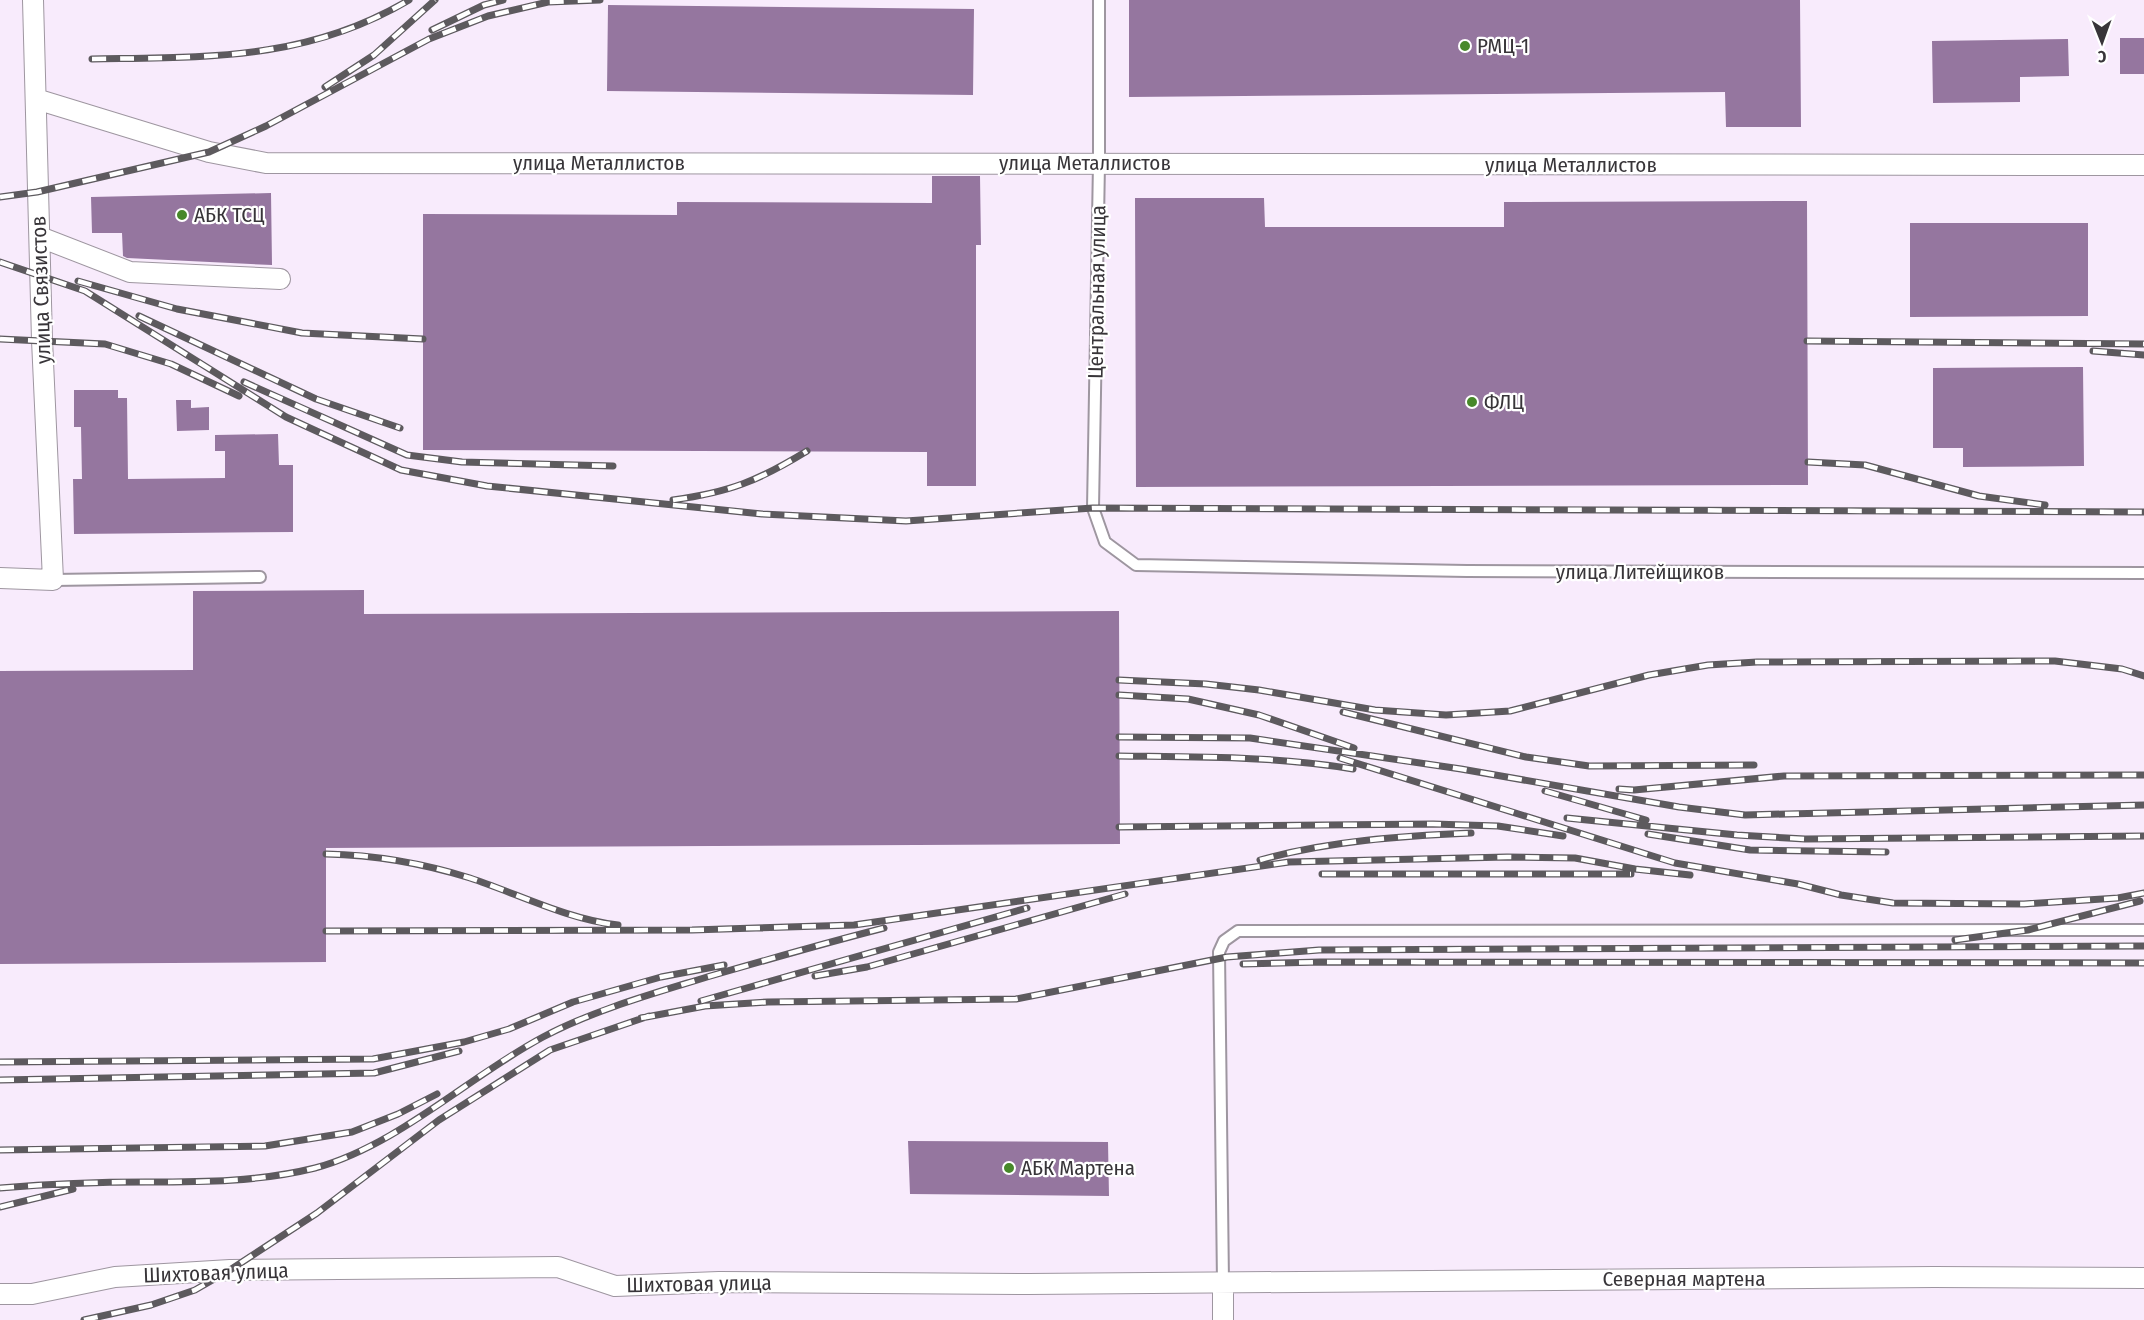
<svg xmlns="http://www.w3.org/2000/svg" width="2144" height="1320" font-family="'Fira Sans Condensed',sans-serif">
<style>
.built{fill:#f8ebfc}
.building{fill:#95769f}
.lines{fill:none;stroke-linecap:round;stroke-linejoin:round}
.service-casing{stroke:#9e96a0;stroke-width:14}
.minor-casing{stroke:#9e96a0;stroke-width:22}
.service{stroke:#fff;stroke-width:10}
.minor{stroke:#fff;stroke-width:20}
.rail-casing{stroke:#5d5a5e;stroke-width:7}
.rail{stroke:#fff;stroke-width:4.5;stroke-dasharray:14;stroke-linecap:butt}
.poi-dot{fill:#47882a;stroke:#fff;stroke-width:2}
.labels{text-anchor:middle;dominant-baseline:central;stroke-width:4.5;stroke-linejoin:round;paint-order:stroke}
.poi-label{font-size:21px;fill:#383539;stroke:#fff;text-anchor:start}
.street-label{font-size:21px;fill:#383539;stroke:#fff}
</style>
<rect width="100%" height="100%" fill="#fdf8ff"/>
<path class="built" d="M0,0H2144V1320H0Z"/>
<path class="building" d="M1129,0H1800L1801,127H1726L1725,92L1129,97Z
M608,5L974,9L973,95L607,91Z
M2120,38H2144V74H2120Z
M2068,39L2069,76L2020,77V102L1933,103L1932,41Z
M932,176H980L981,245H976V486H927V452L423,450V214L677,215V202L932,203Z
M271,193L272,265L127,258L123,256L122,233H92L91,197Z
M1135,198H1264L1265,227H1504V202L1807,201L1808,485L1136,487Z
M1910,223H2088V316L1910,317Z
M2083,367L2084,466L1963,467V448H1933V368Z
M74,390H118V398H127L128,479L225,478V451H215V435L278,434L279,465H293V532L74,534L73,479H82L81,427H74Z
M176,400H191V408L209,407V430L177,431Z
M364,590V614L1119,611L1120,844L326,848V962L0,964V671L193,670V591Z
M908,1141L1108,1142L1109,1196L910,1194Z"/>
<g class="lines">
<g class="service-casing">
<path id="service" d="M1099,0V163L1093,508L1105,542L1136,565L1467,571L2144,573
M53,580L260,577
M1223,1283L1219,952L1224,941L1238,931L2144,930"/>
</g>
<g class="minor-casing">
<path id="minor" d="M36,99L209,152L266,163L2144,165
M40,237L130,272L280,279
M0,578L53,580L42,340L33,0
M0,1294H32L115,1277L230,1270L558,1267L615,1286L719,1282L1029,1284L1934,1277L2144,1278
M1223,1320V1283"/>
</g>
<use href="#service" class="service"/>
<use href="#minor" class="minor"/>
<g class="rail-casing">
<path id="rail" d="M432,30L484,5L503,0
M92,59C207,57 306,61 409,0
M325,87L374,55L435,0
M0,197L37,192L209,152L266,126L429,39L488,16L548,2L600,0
M0,262L85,291L286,417L401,470L487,486L762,514L906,521L1093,508L2144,512
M78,281L177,309L302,333L423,339
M139,316L316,399L400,428
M0,339L105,344L171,364L239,396
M1807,341L2144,344
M2093,351L2144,355
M244,382L407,455L462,462L613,466
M1808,462L1865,465L1979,496L2045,505
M673,500C730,492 758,481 807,451
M1119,680L1206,684L1259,690L1375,710L1446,715L1510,711L1649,675L1708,665L1757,662L2055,661L2122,669L2144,676
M1119,695L1188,699L1259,715L1354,748
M1343,712L1526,757L1589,766L1754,765
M1119,737L1250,738L1461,769L1679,807L1745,815L2144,805
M1119,756C1198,757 1275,756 1353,769
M1340,758L1675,863L1798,884L1841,895L1893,903L2024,904L2118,898L2144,893
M1619,789L1634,790L1784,776L2144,775
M1545,791L1646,820
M1567,818L1737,835L1805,839L2144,836
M1119,827L1433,824L1498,826L1563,836
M1648,834L1750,850L1886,852
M326,854C376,855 422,863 470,878C516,893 569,920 618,925
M1260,860C1328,841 1401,836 1471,833
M1322,874H1631
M326,931L692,930L854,925L1289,862L1507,857L1575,858L1635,869L1690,875
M1955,940L2028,930L2140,901
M1243,964L1320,962L2144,963
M815,976L867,967L1125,894
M701,1001L1027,908
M641,1018L705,1006L768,1002L1016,999L1227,957L1319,950L2144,946
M0,1062L373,1059L464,1042L509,1029L573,1002L661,977L724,965
M0,1080L374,1073L459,1051
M0,1150L265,1146L352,1132L398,1114L437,1094
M0,1188C49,1184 97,1182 146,1182C204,1182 258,1182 315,1168C397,1146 468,1077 543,1037C594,1010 652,994 707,977C766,960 825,943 884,928
M0,1207L73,1189
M84,1320L151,1305L195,1290L230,1270L317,1213L439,1120L550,1050L649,1016"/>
</g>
<use href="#rail" class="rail"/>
</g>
<g class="poi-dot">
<circle cx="1465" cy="46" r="6"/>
<circle cx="182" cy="215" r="6"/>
<circle cx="1472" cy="402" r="6"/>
<circle cx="1009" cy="1168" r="6"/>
</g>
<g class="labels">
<g class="poi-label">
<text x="1477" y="46">РМЦ-1</text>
<text x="194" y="215">АБК ТСЦ</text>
<text x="1484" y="402">ФЛЦ</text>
<text x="1021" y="1168">АБК Мартена</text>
</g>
<g class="street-label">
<text x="599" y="163">улица Металлистов</text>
<text x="1085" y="163">улица Металлистов</text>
<text x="1571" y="165">улица Металлистов</text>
<text transform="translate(41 290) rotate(-92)">улица Связистов</text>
<text transform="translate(1097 292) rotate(-89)">Центральная улица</text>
<text x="1640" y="572">улица Литейщиков</text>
<text transform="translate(216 1273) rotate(-2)">Шихтовая улица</text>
<text x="1684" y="1279">Северная мартена</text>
<text transform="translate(699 1284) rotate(-1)">Шихтовая улица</text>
</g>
</g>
<g transform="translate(2102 42) rotate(179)" stroke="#ffffff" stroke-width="4.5" paint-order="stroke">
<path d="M0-4.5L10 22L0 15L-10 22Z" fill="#383539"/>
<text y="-9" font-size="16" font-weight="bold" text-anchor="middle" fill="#383539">С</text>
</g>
</svg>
